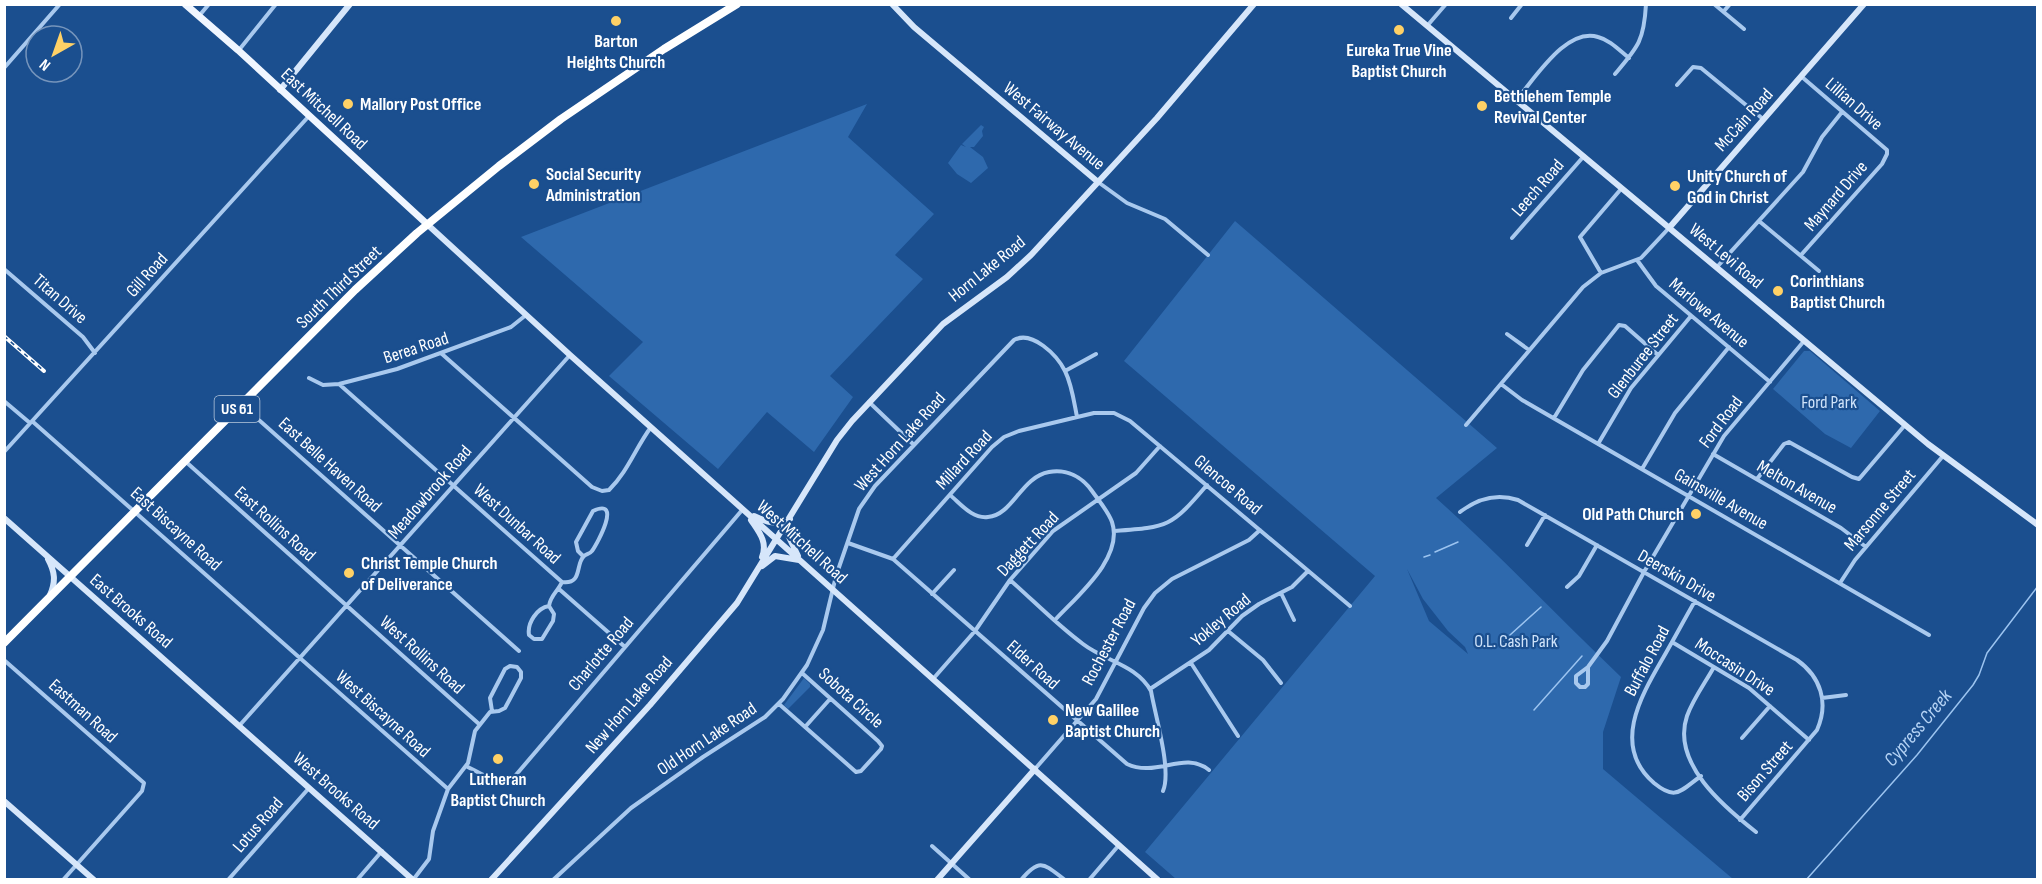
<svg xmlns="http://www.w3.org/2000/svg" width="2042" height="884" font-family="'Sofia Sans Condensed',sans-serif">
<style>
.green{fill:#2e69ad;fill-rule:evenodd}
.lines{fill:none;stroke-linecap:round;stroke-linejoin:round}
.stream{stroke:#9cc4f0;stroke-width:1.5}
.street{stroke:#a9c9ee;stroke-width:4}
.secondary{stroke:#d6e6fa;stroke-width:6}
.primary{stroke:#f0f6ff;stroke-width:7}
.highway{stroke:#fff;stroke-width:8}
.rail-casing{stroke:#fff;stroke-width:4}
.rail{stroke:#1b4f8f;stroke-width:1.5;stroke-dasharray:4.5;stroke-linecap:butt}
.poi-dot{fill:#ffd166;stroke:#1b4f8f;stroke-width:2}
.labels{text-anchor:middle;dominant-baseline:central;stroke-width:4.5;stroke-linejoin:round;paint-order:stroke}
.shield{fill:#1b4f8f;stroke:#bbcadd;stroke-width:1.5}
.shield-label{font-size:16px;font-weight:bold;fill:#fff}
.poi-label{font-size:18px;font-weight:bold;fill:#fff;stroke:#1b4f8f;text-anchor:start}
.street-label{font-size:18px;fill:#fff;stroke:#1b4f8f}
.park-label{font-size:18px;fill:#cfe3fa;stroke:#1b4f8f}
.water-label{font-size:20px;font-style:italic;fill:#b5d3f5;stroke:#1b4f8f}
</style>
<rect width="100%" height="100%" fill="#1b4f8f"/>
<path class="green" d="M867,104L848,137L934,214L895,255L923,279L830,376L853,397L814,452L767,412L718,469L609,376L643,342L521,237Z
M981,125L984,127L982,131L983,136L974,147H970L983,157L988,168L971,183L957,174L948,163L961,145L966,147L962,144Z
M1235,221L1497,448L1436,498C1500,555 1559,618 1621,677L1603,732V769L1733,879H1176L1145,852L1375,576L1124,361ZM1407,569L1423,599L1448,631L1465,647L1468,654L1429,621Z
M1804,351H1810L1880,411L1851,448L1825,434L1773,389Z
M804,678L810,684V687L788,709L784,705Z"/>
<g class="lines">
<path class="stream" d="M1435,552L1458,542
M1424,557L1430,555
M1510,635L1541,607
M1500,645L1508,637
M1534,710L1582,656
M1806,880L1917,755L1973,685L1979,675L1987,653L2038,586"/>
<path class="street" d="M1714,4L1744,29
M1724,11L1730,4
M199,16L209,4
M1511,18L1522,4
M1427,26L1446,4
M239,50L276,4
M4,68L60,4
M1615,74C1638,47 1644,41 1646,4
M1677,85L1693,67L1701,68L1763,119
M1516,100C1535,79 1566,27 1598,37C1610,40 1619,50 1629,58
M1098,182L1127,203L1165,219L1208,255
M1759,221L1819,271
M1512,238L1584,156
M1801,255L1882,164L1887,154V150L1802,77
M1637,260L1656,286L1770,382
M1717,267L1803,172L1822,137L1842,112
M4,269L83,337L95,353
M1601,273L1580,237L1621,189
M1507,334L1529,350
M442,354L592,487L602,491L609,490C628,471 635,449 651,427
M1065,371L1096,354
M309,378L323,385L339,384L397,369L511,327L526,315
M339,384L562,582
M1501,384L1522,400L1929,635
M4,401L30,423
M869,402L914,445
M242,405L519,651
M1554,418L1583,370L1619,325L1625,326L1658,355
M32,421L448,789
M1466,425L1583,287L1601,273L1641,258L1669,228
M1598,444L1631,388L1691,316
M4,452L309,116
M1713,454L1841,528L1866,547
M185,461L479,724
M1642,469L1675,413L1729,347
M1757,479L1784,444L1789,442L1852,477L1859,479L1905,425
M950,495C961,504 972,519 988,517C1013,515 1021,477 1049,472C1067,469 1082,477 1092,491C1099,501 1108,511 1112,522C1124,558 1077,596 1055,620
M1460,512C1478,498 1497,493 1518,500L1797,660C1821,677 1829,703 1817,730L1740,820
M1114,531C1169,527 1171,527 1207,485
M848,543L893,559L1127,764C1157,778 1184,750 1209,770
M1527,545L1545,515
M893,559L992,447L1004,437L1019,431L1094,413H1114L1130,421L1350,606
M1010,580C1034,601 1057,625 1083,644C1105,661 1137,665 1151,691C1155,715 1172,770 1163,791
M1840,583L1855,560L1943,456
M1567,587L1579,576L1597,545
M559,589L625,647
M1281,593L1294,620
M932,594L954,570
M1695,601C1684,620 1674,639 1663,658C1641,696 1611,746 1654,783C1676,801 1680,791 1701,776
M549,606C537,608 527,623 529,635L534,639H542L553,621L554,614L549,606C550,596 558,591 562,582C583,585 575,564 584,556C586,554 590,554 592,551C597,544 623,497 593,511L576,542L578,551L583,556
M1228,631L1263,660L1281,683
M1672,642L1749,688L1809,740
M4,660L144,783L142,791L63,880
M1191,663L1238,736
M1588,667V684L1585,687H1580L1576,683V676L1588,667L1607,641L1644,572L1724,436L1804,341
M1714,667C1705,683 1693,699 1687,716C1671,763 1724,807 1756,832
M933,679L975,631L1010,580L1053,531L1136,473L1160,446
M1150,689L1209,650L1242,616L1259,604L1292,587L1308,571
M1822,698L1846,695
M779,704L856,772L861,771L881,749L882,746L878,741L802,673
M239,726L570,355
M805,727L830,699
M1742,738L1770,706
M466,766C482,774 499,787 515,776L743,509
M1035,769L1096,699L1144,608L1155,593L1172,579L1249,540L1260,530
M932,846L970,880
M228,880L309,788
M357,880L382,851
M413,880L429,859L433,831L448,789L468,763L475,731L490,712L499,711L505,708L521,678V672L517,667L510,666L505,669L490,698L492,711
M553,880L631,808L703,757L765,717L783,699L807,665L823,630L836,576L859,509L875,486L1014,340C1032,330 1057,355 1065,371C1072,385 1074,402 1077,417
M1021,880C1040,857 1044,864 1065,880
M1089,880L1119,845"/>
<path class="secondary" d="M892,4L914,27L1098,182
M1401,4L1928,444L2038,525
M280,90L350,4
M428,225L570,355L1158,880
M1669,228L1864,4
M754,516C767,522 776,526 790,519
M4,518L413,880
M751,520C759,532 768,542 762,557
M789,521L788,535L798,556
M48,559C55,572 56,581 50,595
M762,566L775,556L799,560
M4,801L94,880
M491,880L650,705L737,603L837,440L852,421L943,324L1007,277L1031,255L1157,118L1254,4
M937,880L1035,769"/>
<path class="primary" d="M185,4L238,50L428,225"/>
<path class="highway" d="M4,643L355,290L417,233L499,166L561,119L664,49L737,4"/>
<g class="rail-casing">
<path id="rail" d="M4,336L44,371"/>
</g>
<use href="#rail" class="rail"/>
</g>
<g class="poi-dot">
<circle cx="616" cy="21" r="6"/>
<circle cx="1399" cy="30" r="6"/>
<circle cx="348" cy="104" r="6"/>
<circle cx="1482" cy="106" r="6"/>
<circle cx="534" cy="184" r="6"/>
<circle cx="1675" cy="186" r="6"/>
<circle cx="1778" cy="291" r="6"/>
<circle cx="1696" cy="514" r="6"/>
<circle cx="349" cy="573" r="6"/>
<circle cx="1053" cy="720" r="6"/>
<circle cx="498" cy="759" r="6"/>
</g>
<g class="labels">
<rect class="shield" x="214.5" y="396" width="45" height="26" rx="4.5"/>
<g class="shield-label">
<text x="237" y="409">US 61</text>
</g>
<g class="poi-label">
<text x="616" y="41" text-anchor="middle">Barton<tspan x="616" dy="21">Heights Church</tspan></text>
<text x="1399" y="50" text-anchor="middle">Eureka True Vine<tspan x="1399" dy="21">Baptist Church</tspan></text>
<text x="1494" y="96">Bethlehem Temple<tspan x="1494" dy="21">Revival Center</tspan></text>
<text x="360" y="104">Mallory Post Office</text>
<text x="546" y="174">Social Security<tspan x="546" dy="21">Administration</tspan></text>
<text x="1687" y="176">Unity Church of<tspan x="1687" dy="21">God in Christ</tspan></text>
<text x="1790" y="281">Corinthians<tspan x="1790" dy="21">Baptist Church</tspan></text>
<text x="1684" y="514" text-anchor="end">Old Path Church</text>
<text x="361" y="563">Christ Temple Church<tspan x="361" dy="21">of Deliverance</tspan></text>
<text x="1065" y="710">New Galilee<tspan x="1065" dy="21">Baptist Church</tspan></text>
<text x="498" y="779" text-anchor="middle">Lutheran<tspan x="498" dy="21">Baptist Church</tspan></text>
</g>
<g class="street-label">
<text transform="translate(1854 104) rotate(41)">Lillian Drive</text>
<text transform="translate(324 109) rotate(43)">East Mitchell Road</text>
<text transform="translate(1744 120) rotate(-48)">McCain Road</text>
<text transform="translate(1054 126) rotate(40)">West Fairway Avenue</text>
<text transform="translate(1538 188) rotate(-49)">Leech Road</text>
<text transform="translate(1836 196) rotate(-49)">Maynard Drive</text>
<text transform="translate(1726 256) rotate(40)">West Levi Road</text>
<text transform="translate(987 269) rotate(-39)">Horn Lake Road</text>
<text transform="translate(147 275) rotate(-48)">Gill Road</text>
<text transform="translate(339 287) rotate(-44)">South Third Street</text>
<text transform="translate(60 299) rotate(41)">Titan Drive</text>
<text transform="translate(1709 313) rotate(40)">Marlowe Avenue</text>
<text transform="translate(416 348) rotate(-18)">Berea Road</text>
<text transform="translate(1643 356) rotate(-52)">Glenburee Street</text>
<text transform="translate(1721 422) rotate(-53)">Ford Road</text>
<text transform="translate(900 442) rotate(-48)">West Horn Lake Road</text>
<text transform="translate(964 460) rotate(-47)">Millard Road</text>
<text transform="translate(330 465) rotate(42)">East Belle Haven Road</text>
<text transform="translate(1228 485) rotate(40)">Glencoe Road</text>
<text transform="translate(1797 487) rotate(30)">Melton Avenue</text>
<text transform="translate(430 492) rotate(-49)">Meadowbrook Road</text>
<text transform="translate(1721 499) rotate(30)">Gainsville Avenue</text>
<text transform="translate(1880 510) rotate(-50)">Marsonne Street</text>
<text transform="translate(275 524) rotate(42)">East Rollins Road</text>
<text transform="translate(517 524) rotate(42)">West Dunbar Road</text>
<text transform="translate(176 529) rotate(42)">East Biscayne Road</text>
<text transform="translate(802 542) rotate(42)">West Mitchell Road</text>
<text transform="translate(1028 544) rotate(-47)">Daggett Road</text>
<text transform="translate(1677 576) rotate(30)">Deerskin Drive</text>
<text transform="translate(131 611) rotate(41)">East Brooks Road</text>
<text transform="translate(1221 620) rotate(-40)">Yokley Road</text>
<text transform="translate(1109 642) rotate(-62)">Rochester Road</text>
<text transform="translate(601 654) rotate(-50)">Charlotte Road</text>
<text transform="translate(422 655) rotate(42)">West Rollins Road</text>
<text transform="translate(1647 661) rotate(-62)">Buffalo Road</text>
<text transform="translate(1033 665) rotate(42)">Elder Road</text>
<text transform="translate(1735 667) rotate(33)">Moccasin Drive</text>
<text transform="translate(851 698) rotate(42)">Sobota Circle</text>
<text transform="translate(629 705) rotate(-49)">New Horn Lake Road</text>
<text transform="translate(83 711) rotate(42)">Eastman Road</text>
<text transform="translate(383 714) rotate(42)">West Biscayne Road</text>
<text transform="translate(707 739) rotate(-34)">Old Horn Lake Road</text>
<text transform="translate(1765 771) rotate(-49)">Bison Street</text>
<text transform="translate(336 791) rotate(41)">West Brooks Road</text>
<text transform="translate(258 825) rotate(-49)">Lotus Road</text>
</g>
<g class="park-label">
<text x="1829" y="402">Ford Park</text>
<text x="1516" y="641">O.L. Cash Park</text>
</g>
<g class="water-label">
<text transform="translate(1918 728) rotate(-50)">Cypress Creek</text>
</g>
</g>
<rect width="2042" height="884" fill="none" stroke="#ffffff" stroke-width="12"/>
<g transform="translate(54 54) rotate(220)"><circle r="28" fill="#1b4f8f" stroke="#7695bc" stroke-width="1.5"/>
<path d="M0-4.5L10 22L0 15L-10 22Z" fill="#ffd166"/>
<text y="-9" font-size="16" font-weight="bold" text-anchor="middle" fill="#ffffff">N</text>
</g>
</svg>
